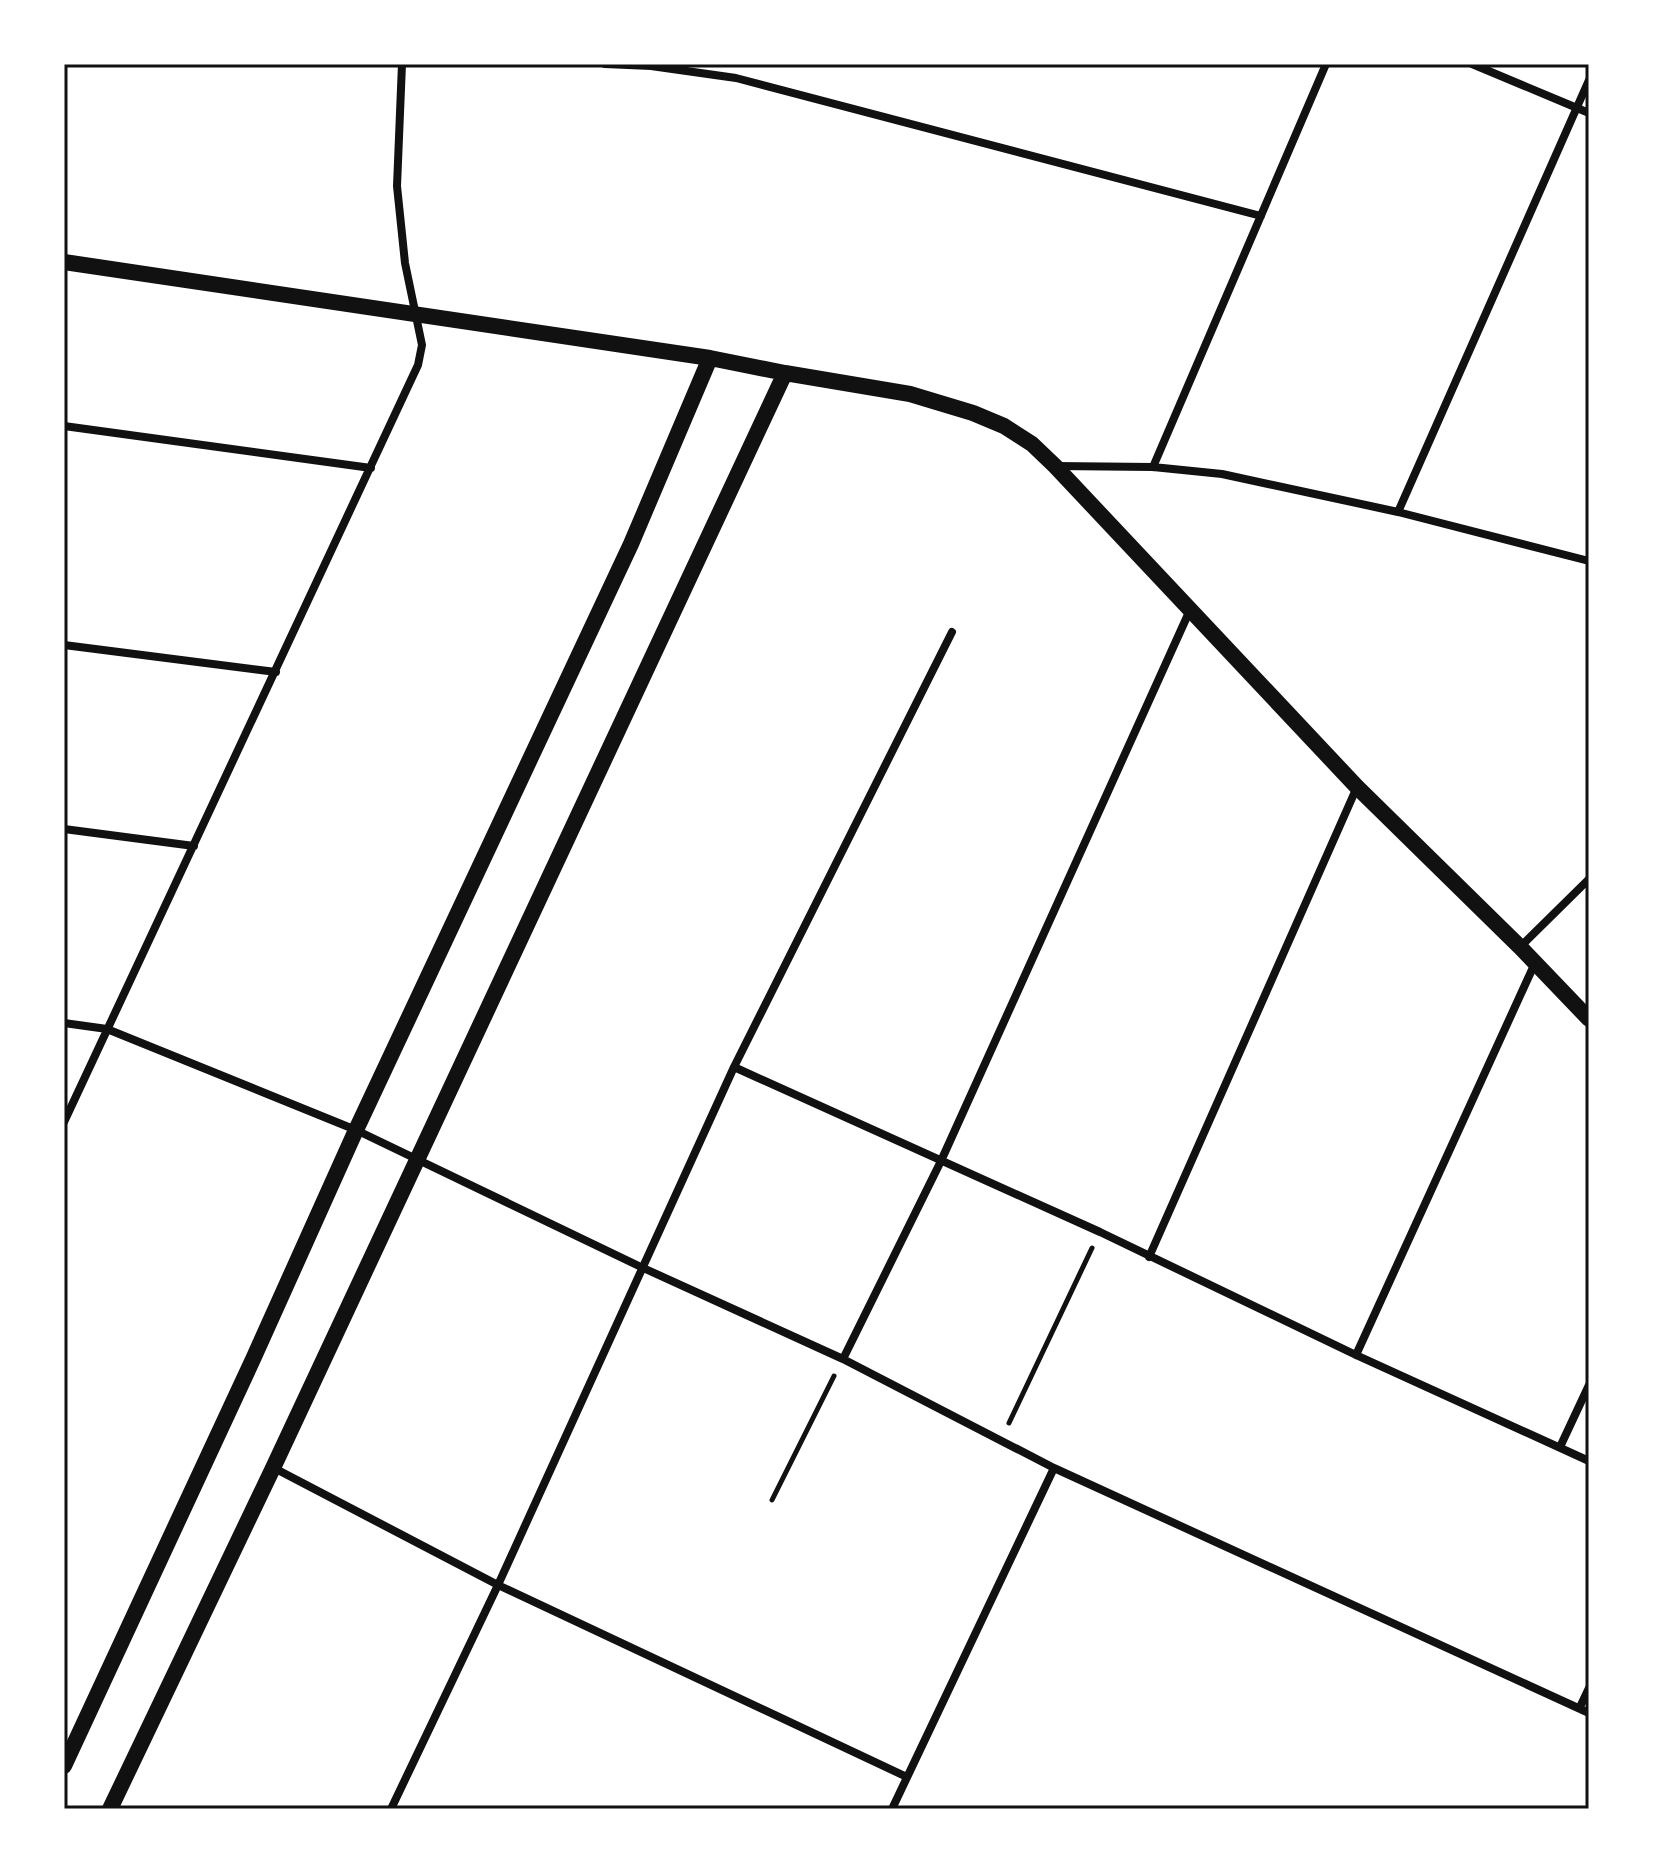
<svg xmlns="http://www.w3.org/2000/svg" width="1653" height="1873" font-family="'Fira Sans Condensed',sans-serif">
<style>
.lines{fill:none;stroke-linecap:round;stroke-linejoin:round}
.path{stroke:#111;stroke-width:5}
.minor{stroke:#111;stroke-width:8}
.secondary{stroke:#111;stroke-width:16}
.neatline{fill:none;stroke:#111;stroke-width:3}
</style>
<rect width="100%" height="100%" fill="#fff"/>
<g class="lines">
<path class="path" d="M1009,1423L1092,1248
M772,1500L834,1376"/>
<path class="minor" d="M605,64L651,66L736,78L1261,216
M1472,64L1589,113
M64,426L371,468
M1055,466L1153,467L1222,474L1398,512L1589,561
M1153,467L1326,64
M1398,512L1589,80
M64,645L276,672
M64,829L194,846
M1520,947L1589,879
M64,1023L107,1029L356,1130L641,1267L843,1359L1054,1468L1589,1713
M734,1067L1100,1232L1356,1355L1589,1461
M64,1122L418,365L422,345L405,263L397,186L402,64
M1149,1257L1357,787
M1356,1355L1535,963
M843,1359L941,1161L1190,610
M1560,1447L1589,1385
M274,1468L498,1585L907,1777
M1580,1707L1589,1688
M391,1809L498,1585L734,1067L952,632
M892,1809L1054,1468"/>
<path class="secondary" d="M64,262L710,358L785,373L910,394L973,413L1004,426L1032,444L1055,466L1357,787L1520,947L1589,1019
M64,1766L254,1357L356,1130L631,544L710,358
M110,1809L273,1468L785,373"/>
</g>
<rect width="1653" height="1873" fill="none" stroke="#ffffff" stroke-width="132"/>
<rect x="66" y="66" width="1521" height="1741" class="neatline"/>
</svg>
